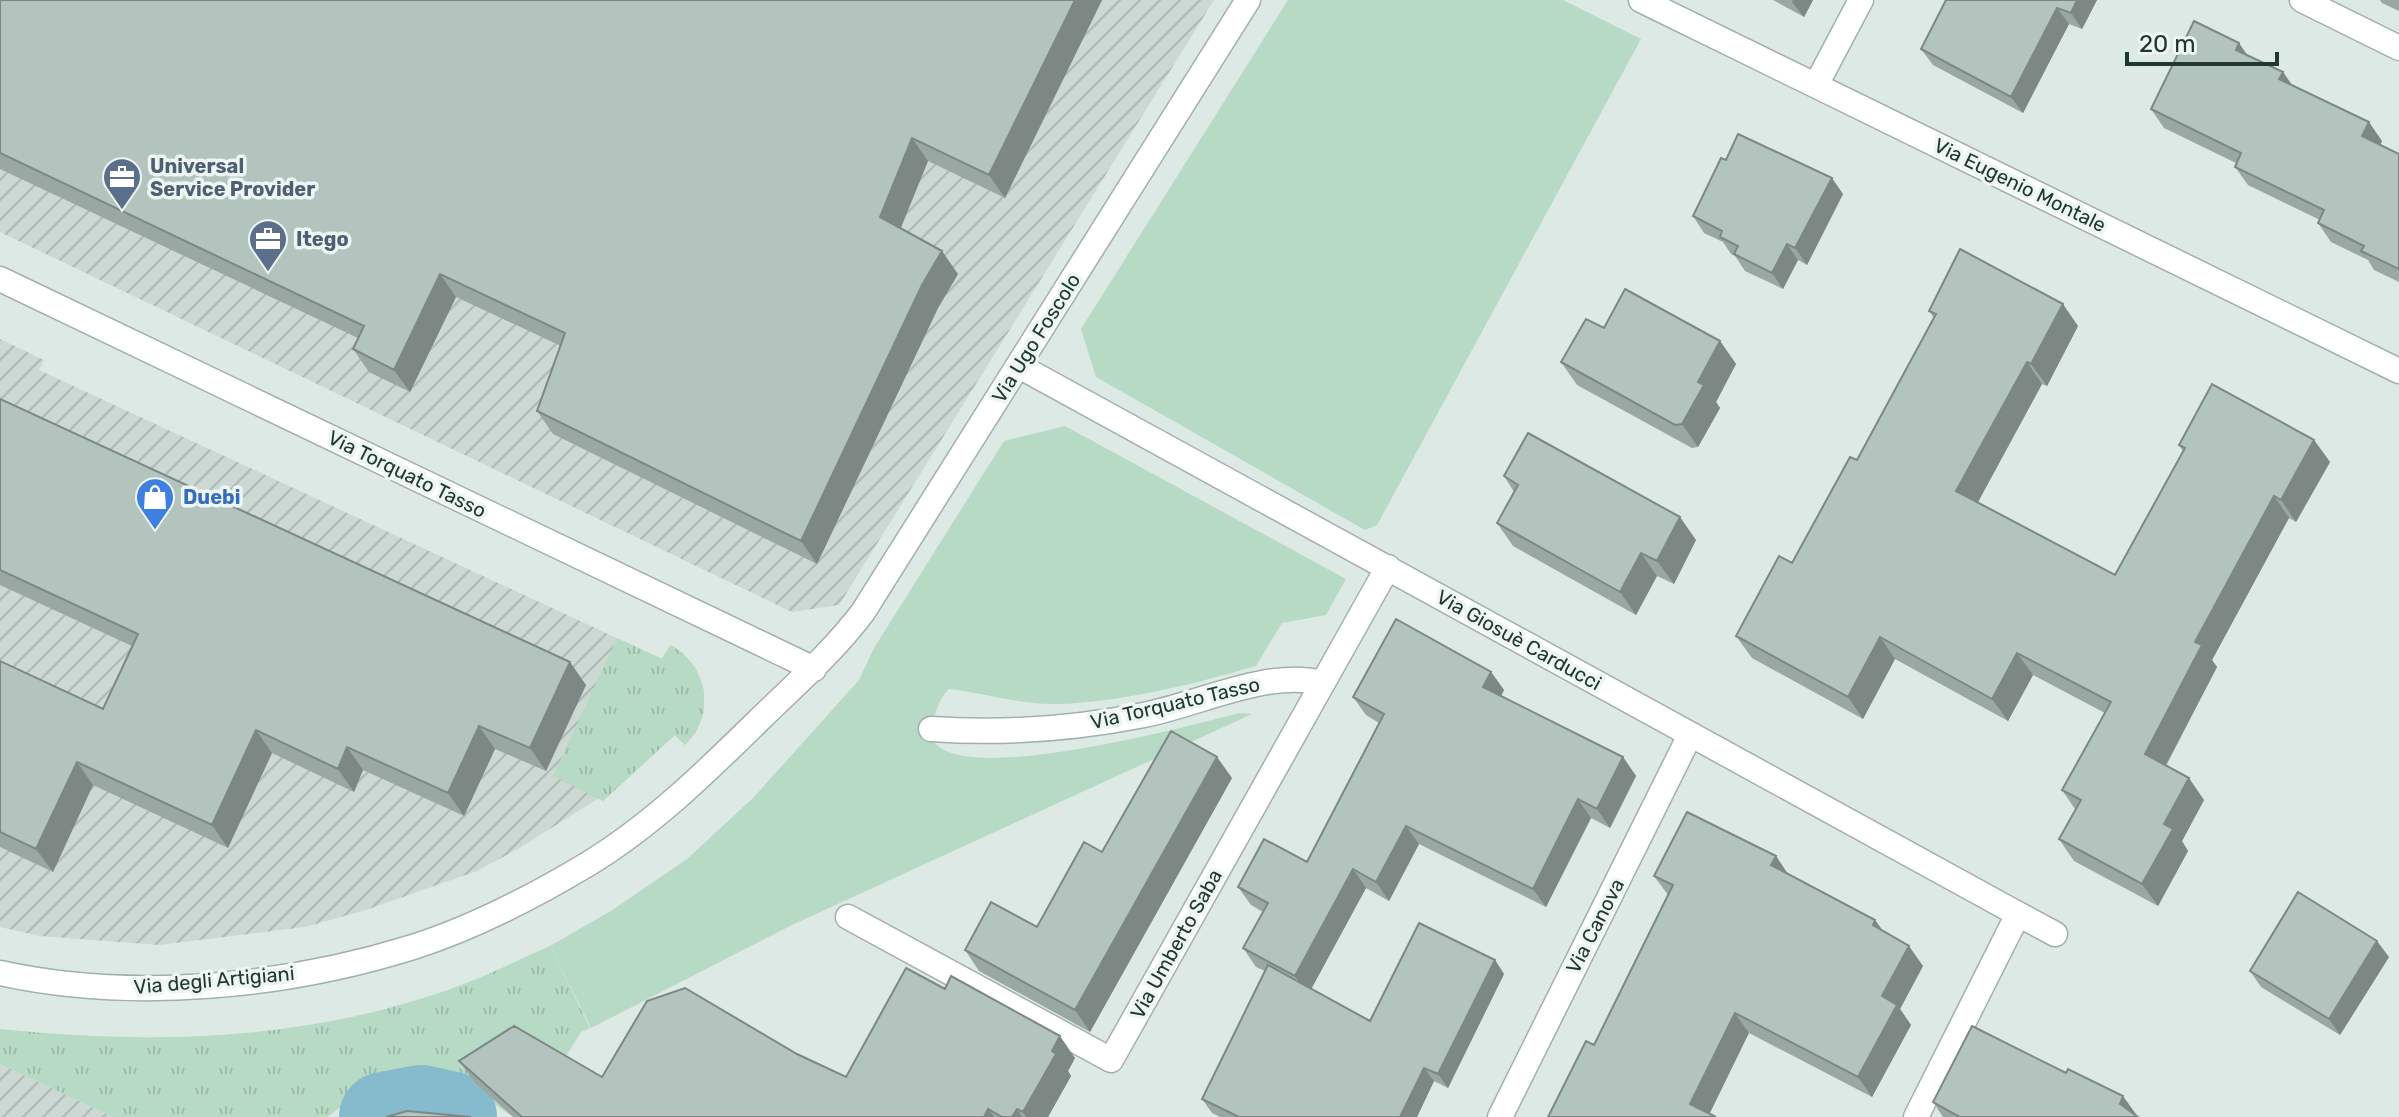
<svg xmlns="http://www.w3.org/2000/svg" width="2399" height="1117" font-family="Rubik,sans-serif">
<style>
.industrial{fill:url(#industrial-furrows)}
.grass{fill:url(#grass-tufts)}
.green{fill:#b6dac4}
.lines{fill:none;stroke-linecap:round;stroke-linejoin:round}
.river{stroke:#86bacd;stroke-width:90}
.minor-casing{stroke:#a1b0ac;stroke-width:27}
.minor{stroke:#fff;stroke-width:24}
.wall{fill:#9aa8a3}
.shaded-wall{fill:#7d8885}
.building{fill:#b3c3be;stroke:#7d8885;stroke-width:2}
.labels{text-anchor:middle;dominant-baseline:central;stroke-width:7;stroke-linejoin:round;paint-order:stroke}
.service-label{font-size:20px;font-weight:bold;fill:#4e5e75;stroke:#edf6f2;text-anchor:start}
.street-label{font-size:20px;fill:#203733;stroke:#edf6f2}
.shop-label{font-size:20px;font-weight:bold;fill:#366cbe;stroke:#edf6f2;text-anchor:start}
</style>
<defs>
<pattern id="industrial-furrows" width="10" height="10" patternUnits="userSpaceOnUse" patternTransform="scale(2)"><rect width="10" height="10" fill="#ccd8d4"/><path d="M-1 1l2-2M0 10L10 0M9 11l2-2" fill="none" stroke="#afbab6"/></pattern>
<pattern id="grass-tufts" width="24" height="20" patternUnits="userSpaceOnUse" patternTransform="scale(2)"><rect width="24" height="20" fill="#b6dac4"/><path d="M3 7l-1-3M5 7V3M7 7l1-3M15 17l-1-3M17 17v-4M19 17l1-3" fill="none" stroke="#9cbca9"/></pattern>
</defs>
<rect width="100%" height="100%" fill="#dde9e5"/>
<path class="industrial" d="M0,0H1214L839,605L792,612L0,232Z
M0,339L44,360L39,370L662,659L670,645L679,650L696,669L704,689V712L696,732L685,745L675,735L603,801L599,798L518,849L477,871L366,910L305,927L159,945L40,936L0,927Z
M0,1064L113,1117H0Z"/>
<path class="grass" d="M617,638L662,659L670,645C708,664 716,716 685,745L675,735L603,801L553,776Z
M550,946L590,1028L581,1032L560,1066L475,1083L513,1117L455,1077L431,1070L398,1076L358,1094L327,1117H113L0,1064V1029C156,1045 312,1041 461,985C491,974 520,959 550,946Z"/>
<path class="green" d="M1288,0H1563L1641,39L1377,525L1365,530L1096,377L1081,329Z
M1065,426L1346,579L1326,615L1282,623L1256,666C1194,684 1123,702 1058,704C1020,705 985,693 949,689C940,697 936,710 933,722C907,804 1208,721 1239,713L1252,714L792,925L591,1028L550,946L611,911L687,859L754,797L859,680L874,648L1004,441Z"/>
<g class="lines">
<path class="river" d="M384,1117L421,1110L452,1117"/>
<g class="minor-casing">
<path id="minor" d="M1641,0L2399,371
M2302,0L2399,48
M1816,85L1861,0
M0,279L814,669
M1019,366L2018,914
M931,729C1004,734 1073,729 1144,715C1200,704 1267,669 1323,683
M848,917L1111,1060L1388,567
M0,973C132,1002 285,987 413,947C473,928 533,897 588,864C652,825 705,773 758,721C795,685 832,653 863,612L1248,0
M1500,1117L1690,735
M1916,1117L2018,914L2055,934"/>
</g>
<use href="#minor" class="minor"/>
</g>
<path class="wall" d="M0,0H1102L1005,198L928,161L901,228L958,274L938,308L817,564L553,434L537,411L561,346L456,297L410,392L369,372L353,349L358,338L0,169Z
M1773,0H1813L1804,17Z
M1946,0H2097L2082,29L2069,24L2023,113L1933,65L1921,49Z
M2380,0H2399V11L2382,3Z
M2248,55L2283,72L2292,85L2382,141L2380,145L2399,154V282L2374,270L2368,260L2331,242L2318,223L2320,220L2248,185L2235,167L2236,163L2164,128L2151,109Z
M1843,194L1807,265L1798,260L1783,289L1745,271L1735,256L1731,254L1723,242L1704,233L1693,216Z
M1929,311L2078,326L2047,386L2042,384L1978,502L2115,575L2183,451L2179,445L2314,440L2330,462L2296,522L2289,518L2212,660L2217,667L2166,766L2204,800L2182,841L2188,851L2158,906L2074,861L2059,839L2075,809L2062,790L2105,713L2033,675L2008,721L1895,659L1863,719L1752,658L1736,636L1792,563L1857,460L1934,318Z
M1604,328L1720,341L1736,364L1716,402L1720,408L1698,447L1692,448L1577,385L1561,362Z
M0,399L586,685L546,771L495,749L464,816L363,770L354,792L272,753L228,848L93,785L53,872L0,847V661L103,709L132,646L0,585Z
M1504,476L1696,540L1674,584L1657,576L1636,615L1513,546L1497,523L1514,492Z
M1491,672L1504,690L1501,696L1623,757L1636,776L1610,828L1591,818L1546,907L1419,844L1389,901L1366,888L1311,989L1370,1021L1495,960L1504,974L1448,1088L1434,1081L1417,1117H1220L1212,1113L1202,1099L1265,971L1256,967L1243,948L1263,912L1251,905L1238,887L1307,862L1379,723L1366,715L1353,697Z
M1232,778L1090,1032L979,971L965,950L1037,927L1102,852Z
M1776,856L1788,874L1875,920L1883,931L1923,966L1900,1009L1911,1025L1872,1097L1749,1033L1594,1045L1668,895L1654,876Z
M2389,957L2340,1035L2261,987L2250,971Z
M797,1054L846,1077L1075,1058L1068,1071L1071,1076L1048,1117H513L475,1083L459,1061L602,1077Z
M1933,1102L2138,1117H1943Z"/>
<path class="shaded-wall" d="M1075,0H1102L1005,198L989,175Z
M1793,0H1813L1804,17L1792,2Z
M2077,0H2097L2082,29L2071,13Z
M2057,8L2069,24L2023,113L2011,97Z
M2239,43L2252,62L2236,50Z
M2283,72L2296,91L2279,79Z
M2369,122L2382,141L2375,155L2362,136Z
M912,138L928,161L896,239L880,217Z
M1832,178L1843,194L1807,265L1795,248Z
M1787,244L1798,260L1783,289L1772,273Z
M942,251L958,274L938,308L817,564L801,541L922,285Z
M440,274L456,297L410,392L394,370Z
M2063,304L2078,326L2047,386L2031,364Z
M1720,341L1736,364L1716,402L1720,408L1698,447L1682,424L1698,382Z
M2027,362L2042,384L1972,513L1956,491Z
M2314,440L2330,462L2296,522L2281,500Z
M2274,496L2289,518L2212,660L2217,667L2160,776L2145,754L2195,642Z
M1680,517L1696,540L1674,584L1657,561Z
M1641,553L1657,576L1636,615L1620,592Z
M1880,637L1895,659L1863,719L1848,697Z
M2017,653L2033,675L2008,721L1992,699Z
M570,662L586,685L546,771L530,748Z
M1491,672L1504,690L1496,706L1483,687Z
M479,726L495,749L464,816L448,793Z
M256,730L272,753L228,848L212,825Z
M347,747L363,770L354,792L338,769Z
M1217,757L1232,778L1090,1032L1075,1010Z
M1623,757L1636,776L1610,828L1597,809Z
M77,762L93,785L53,872L36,849Z
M2189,778L2204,800L2182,841L2188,851L2158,906L2142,884L2164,824Z
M1578,799L1591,818L1546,907L1533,889Z
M1406,826L1419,844L1389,901L1376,882Z
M1776,856L1789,876L1771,865Z
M1353,869L1366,888L1308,995L1295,976Z
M1875,920L1889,940L1873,925Z
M2377,941L2389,957L2340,1035L2329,1019Z
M1909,946L1923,966L1900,1009L1911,1025L1872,1097L1858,1077L1882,996Z
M1495,960L1504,974L1448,1088L1438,1074Z
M1735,1013L1749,1033L1708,1117L1690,1104Z
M1060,1036L1075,1058L1068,1071L1071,1076L1048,1117H1026L1023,1112Z
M1424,1068L1434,1081L1417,1117H1400Z
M2123,1096L2138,1117L2120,1104Z
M988,1109L994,1117H984Z
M1017,1109L1022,1117H1012Z"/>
<path class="building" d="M0,0H1075L989,175L912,138L880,217L942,251L922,285L801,541L537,411L565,333L440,274L394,370L353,349L364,326L0,153Z
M1946,0H2077L2071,13L2057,8L2011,97L1921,49Z
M2194,21L2239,43L2236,50L2283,72L2279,79L2369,122L2362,136L2399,154V269L2361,251L2364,246L2318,223L2324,210L2235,167L2241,153L2151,109Z
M1738,134L1832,178L1795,248L1787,244L1772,273L1734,254L1738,246L1720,237L1722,231L1693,216L1721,158L1726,160Z
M1960,249L2063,304L2031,364L2027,362L1956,491L2115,575L2185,448L2179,445L2212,384L2314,440L2281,500L2274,496L2195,642L2202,645L2145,754L2189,778L2164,824L2173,829L2142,884L2059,839L2081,800L2062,790L2111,702L2017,653L1992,699L1880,637L1848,697L1736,636L1779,556L1792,563L1850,457L1857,460L1936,314L1929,311Z
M1625,289L1720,341L1698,382L1704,385L1682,424L1675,425L1561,362L1586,319L1604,328Z
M0,399L570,662L530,748L479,726L448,793L347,747L338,769L256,730L212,825L77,762L36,849L0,832V661L103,709L138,634L0,570Z
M1528,433L1680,517L1657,561L1641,553L1620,592L1497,523L1518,485L1504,476Z
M1396,619L1491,672L1483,687L1623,757L1597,809L1578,799L1533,889L1406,826L1376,882L1353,869L1295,976L1243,948L1268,903L1238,887L1264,839L1307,862L1384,714L1353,697Z
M1171,731L1217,757L1075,1010L965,950L991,902L1037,927L1084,842L1102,852Z
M1687,812L1776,856L1771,865L1875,920L1873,925L1909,946L1882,996L1897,1005L1858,1077L1735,1013L1690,1104L1716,1117H1548L1586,1041L1594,1045L1673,885L1654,876Z
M2298,892L2377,941L2329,1019L2250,971Z
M1419,923L1495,960L1438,1074L1424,1068L1400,1117H1239L1202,1099L1268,965L1370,1021Z
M906,968L945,989L951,976L1060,1036L1052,1051L1056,1054L1023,1112L1017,1109L1012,1117H1002L988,1109L984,1117H522L459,1061L514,1026L602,1077L647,1001L685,988L797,1054L846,1077Z
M1972,1026L2066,1073L2068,1069L2123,1096L2120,1104L2138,1117H1960L1933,1102Z
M407,1111L471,1117H386Z"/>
<defs>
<g id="office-pin" transform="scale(2)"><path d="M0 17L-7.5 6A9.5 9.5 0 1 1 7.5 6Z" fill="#5c6f8a" stroke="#edf6f2"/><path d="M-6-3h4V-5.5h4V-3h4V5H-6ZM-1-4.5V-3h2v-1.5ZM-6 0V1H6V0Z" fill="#fff"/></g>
<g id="shop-pin" transform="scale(2)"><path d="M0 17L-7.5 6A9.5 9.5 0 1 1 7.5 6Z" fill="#3f7fe0" stroke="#edf6f2"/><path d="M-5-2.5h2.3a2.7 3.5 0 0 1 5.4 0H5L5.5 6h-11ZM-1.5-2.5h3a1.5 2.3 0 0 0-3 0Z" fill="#fff"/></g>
</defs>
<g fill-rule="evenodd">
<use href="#office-pin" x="122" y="177"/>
<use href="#office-pin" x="268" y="239"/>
<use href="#shop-pin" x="155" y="497"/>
</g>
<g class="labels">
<g class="service-label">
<text x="150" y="166">Universal<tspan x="150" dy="23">Service Provider</tspan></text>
<text x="296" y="239">Itego</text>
</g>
<g class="street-label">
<text transform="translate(2020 185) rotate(26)">Via Eugenio Montale</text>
<text transform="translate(1036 338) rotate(-58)">Via Ugo Foscolo</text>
<text transform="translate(407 474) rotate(26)">Via Torquato Tasso</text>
<text transform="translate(1519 640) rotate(29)">Via Giosuè Carducci</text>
<text transform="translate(1175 703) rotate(-13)">Via Torquato Tasso</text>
<text transform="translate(1595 926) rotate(-63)">Via Canova</text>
<text transform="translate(1176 944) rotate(-61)">Via Umberto Saba</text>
<text transform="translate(214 980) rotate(-5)">Via degli Artigiani</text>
</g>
<g class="shop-label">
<text x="183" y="497">Duebi</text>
</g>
</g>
<path d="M2127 52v12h150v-12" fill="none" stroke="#203733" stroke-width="4"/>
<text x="2139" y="52" font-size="24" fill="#203733" stroke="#edf6f2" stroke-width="6" paint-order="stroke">20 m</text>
</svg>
